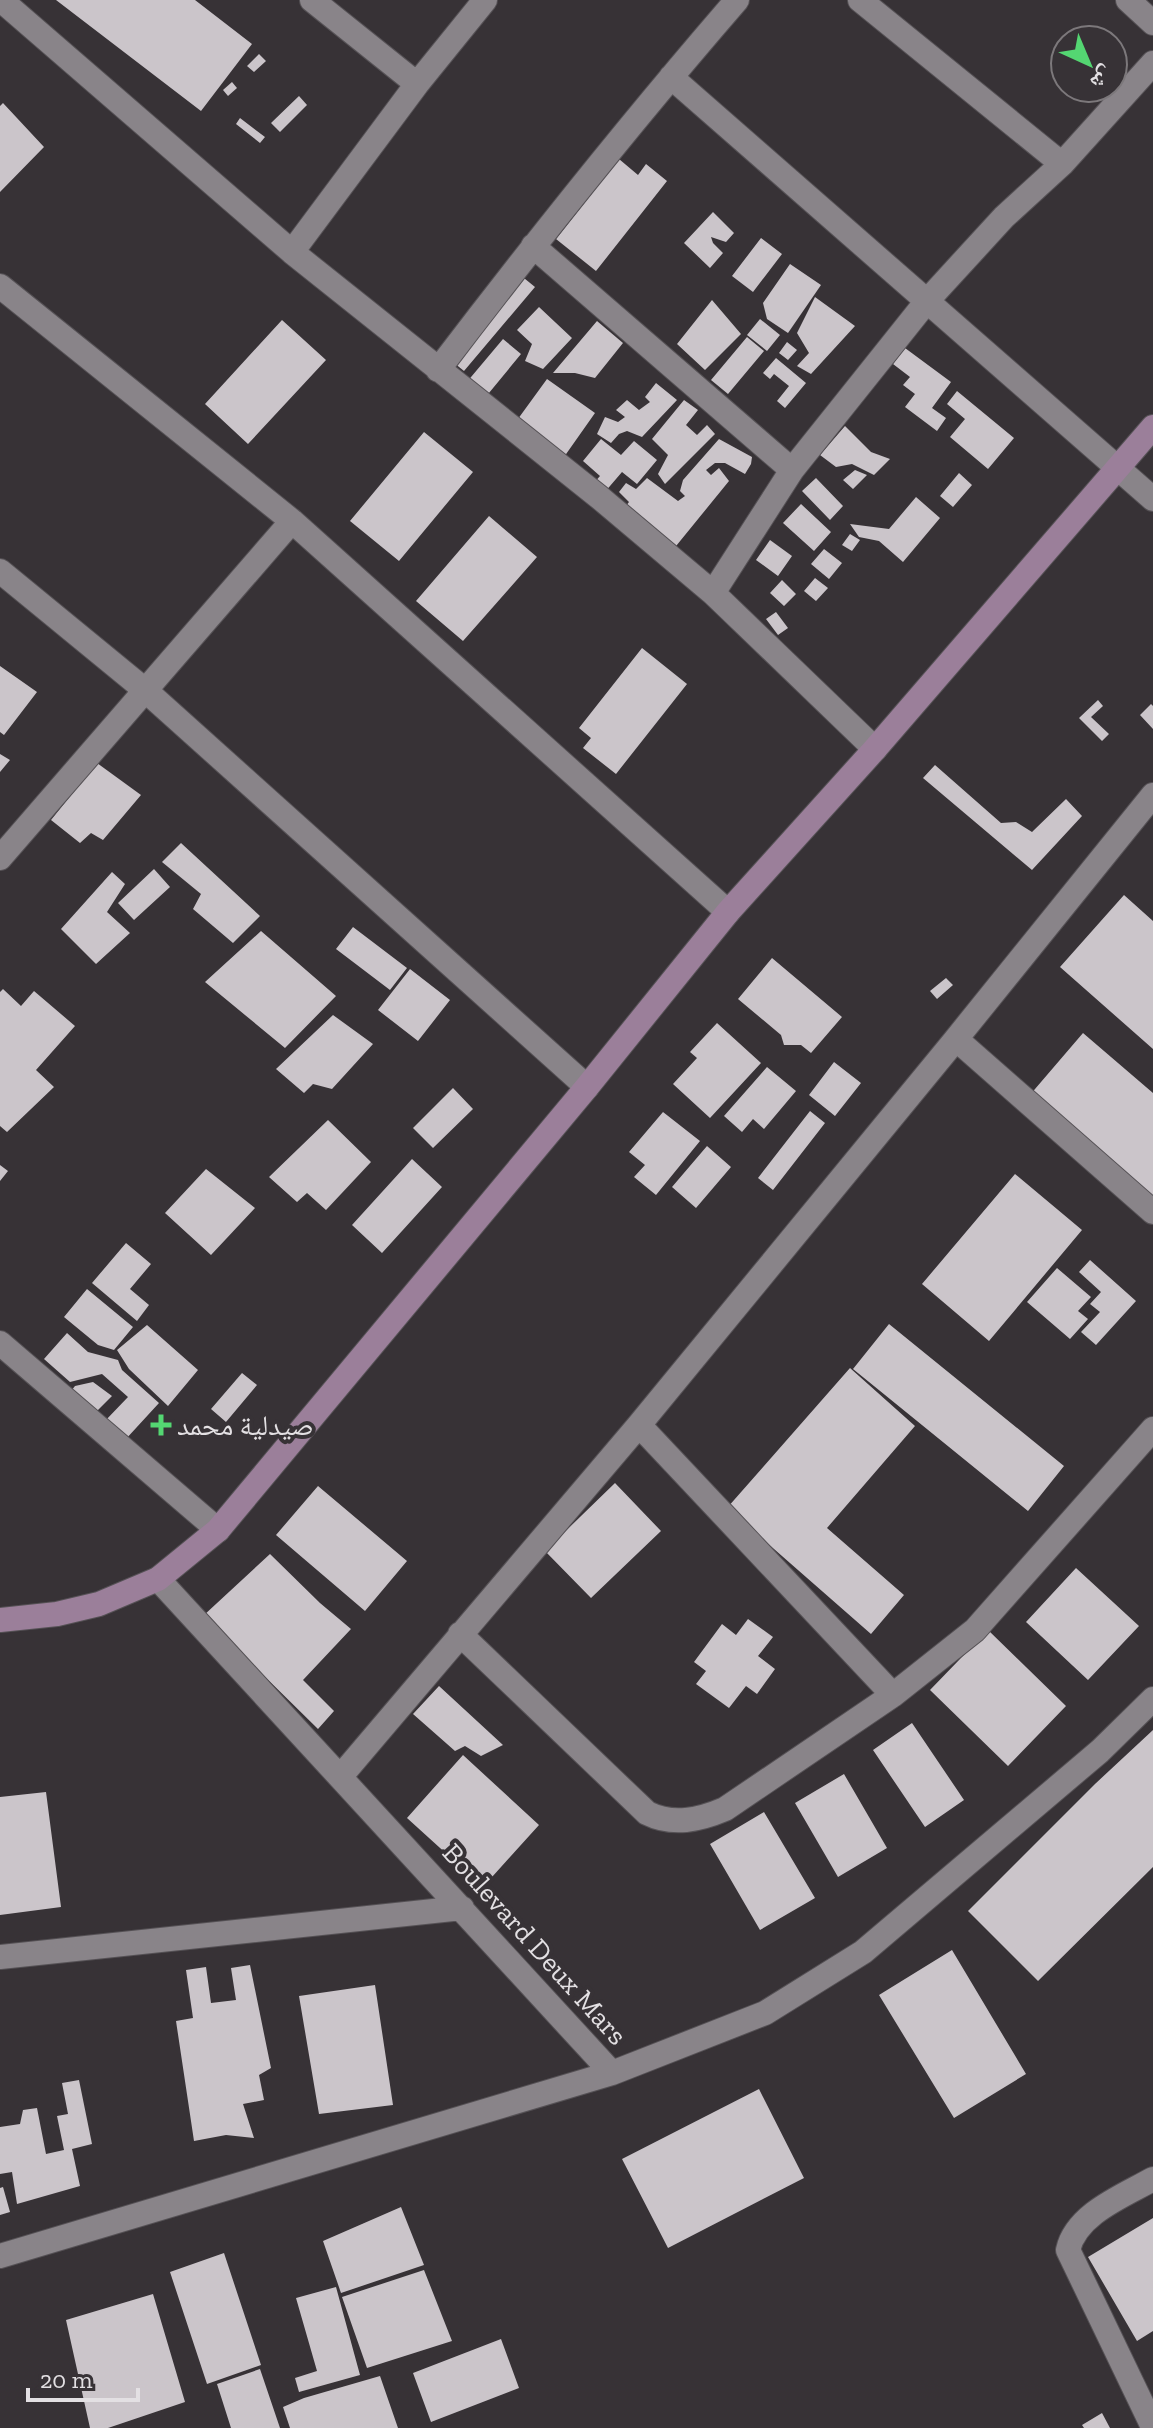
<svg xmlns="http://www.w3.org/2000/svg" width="1153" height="2428" font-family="'Zilla Slab','Noto Naskh Arabic',serif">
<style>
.building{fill:#cbc5ca}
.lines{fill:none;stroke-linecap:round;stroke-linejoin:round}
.street-casing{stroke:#555155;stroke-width:26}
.secondary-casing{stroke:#555155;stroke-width:26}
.street{stroke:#898489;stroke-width:24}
.secondary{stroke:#9b7f9a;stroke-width:24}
.poi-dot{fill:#54d672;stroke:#373236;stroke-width:3}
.labels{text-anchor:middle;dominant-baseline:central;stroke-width:8;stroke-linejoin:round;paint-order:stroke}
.poi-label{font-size:28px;fill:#e3e0e3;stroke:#373236;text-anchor:start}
.street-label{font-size:28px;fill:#e3e0e3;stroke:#373236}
</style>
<rect width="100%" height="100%" fill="#373236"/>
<path class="building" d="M56,0H195L252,44L201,111Z
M259,54L266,61L254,72L247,66Z
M232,82L237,88L228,96L223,90Z
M299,96L307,105L280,132L271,123Z
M3,103L44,147L0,192V106Z
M240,118L265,137L260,143L236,124Z
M619,159L638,175L646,164L667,181L596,271L556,239Z
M713,212L734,233L726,242L711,237L713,243L723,253L710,268L684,243Z
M761,238L782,254L753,292L732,276Z
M790,264L821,285L788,333L767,319L763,303Z
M519,274L535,287L464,371L448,358Z
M815,297L855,326L811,374L797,366L809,353L797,333Z
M712,300L741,334L705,370L677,344Z
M539,307L572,338L543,369L525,361L532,344L517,330Z
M760,319L780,335L767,351L747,335Z
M282,320L326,360L248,444L205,404Z
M597,321L623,343L595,378L575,373H553Z
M747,337L764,351L728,394L711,380Z
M503,339L521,354L484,399L466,383Z
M787,342L797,350L788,360L779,353Z
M905,348L951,382L932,408L946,418L937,431L905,407L915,394L903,385L910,377L893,364Z
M776,358L806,383L785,408L777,401L789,386L774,374L770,379L763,373Z
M547,379L595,413L564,457L515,423Z
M656,383L677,400L642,437L627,431L619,434L611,443L597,434L605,417L618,422L625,417L616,410L627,400L639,410L650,402L645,397Z
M957,391L1014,438L988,469L950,437L965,419L947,404Z
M684,400L698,410L686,425L697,435L707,425L715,434L665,484L658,474L668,455L652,439Z
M845,426L871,452L890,459L874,475L852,464L836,467L820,455Z
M424,432L473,472L399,561L350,521Z
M601,439L621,455L634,441L657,460L637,484L622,472L604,493L593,484L600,476L583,461Z
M719,439L752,457L751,464L745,474L725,463H715L706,470L711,475L719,468L729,481L672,551L622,511L629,502L619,492L626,483L636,489L647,478L678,501L685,496L680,491L683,480Z
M855,470L867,475L853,489L843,480Z
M959,473L972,485L953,507L940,496Z
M816,478L843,506L830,520L802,491Z
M916,497L940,518L903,562L879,541L859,537L850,524L889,529Z
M801,504L831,532L814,551L783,523Z
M489,516L537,557L463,641L416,601Z
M850,534L860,540L852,551L842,545Z
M770,540L792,556L778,576L756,560Z
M824,549L842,563L829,579L811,564Z
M815,578L828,588L816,601L804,591Z
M782,580L796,594L784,606L770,593Z
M776,612L788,628L778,635L766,619Z
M642,648L687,684L616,774L583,748L591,738L579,728Z
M0,666L37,692L4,735L0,732Z
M1098,700L1103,706L1091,717L1109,734L1102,741L1079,718Z
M1151,704L1153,706V729L1140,715Z
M0,754L10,760L0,772Z
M97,763L141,795L103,840L91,833L80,843L51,820Z
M935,765L1001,823L1016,822L1032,832L1066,799L1082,816L1032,870L923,778Z
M181,843L260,916L233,943L193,909L201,894L162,862Z
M154,869L170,887L134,920L118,903Z
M112,872L125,884L107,912L130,933L96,964L61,929Z
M1124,895L1153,921V1049L1060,967Z
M353,927L407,968L390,990L336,949Z
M261,931L336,996L285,1048L205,982Z
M772,958L842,1017L811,1053L801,1045H784L781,1035L738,999Z
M410,969L450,1000L418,1041L378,1010Z
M946,978L953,985L937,999L930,991Z
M3,989L21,1006L34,991L75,1026L36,1070L54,1087L7,1132L0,1126V992Z
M333,1015L373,1044L332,1089L313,1084L304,1093L276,1069Z
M717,1023L761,1063L710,1118L673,1084L697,1058L690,1052Z
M1083,1033L1153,1093V1203L1029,1096Z
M834,1062L861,1083L835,1116L809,1095Z
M767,1067L796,1091L764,1129L753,1119L742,1132L724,1116Z
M453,1088L473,1109L433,1148L413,1128Z
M810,1111L825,1123L773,1190L758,1178Z
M663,1112L700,1141L656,1195L634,1177L645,1165L629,1152Z
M328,1120L371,1162L326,1210L307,1193L297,1202L269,1177Z
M707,1146L731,1167L696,1208L672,1187Z
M412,1159L442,1187L382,1253L352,1225Z
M0,1165L8,1171L0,1181Z
M206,1169L255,1208L211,1255L165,1213Z
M1015,1174L1082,1230L989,1341L922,1284Z
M126,1243L151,1264L130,1289L149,1305L137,1321L92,1283Z
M1090,1260L1136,1301L1096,1345L1081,1332L1100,1312L1090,1304L1101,1292L1079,1272Z
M1057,1268L1091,1297L1078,1311L1088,1319L1070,1339L1027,1302Z
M87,1289L133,1327L114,1350L98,1345L64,1317Z
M889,1324L1064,1466L1028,1511L853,1369Z
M147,1325L198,1370L168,1406L129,1369L117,1350Z
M67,1333L88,1352L118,1360L122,1370L159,1403L125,1440L104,1422L128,1397L102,1374L70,1382L44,1359Z
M850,1368L915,1426L827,1528L904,1595L871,1634L727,1508Z
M242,1373L257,1385L226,1422L211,1409Z
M93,1382L112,1396L93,1415L67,1396L75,1386Z
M615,1483L661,1531L591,1598L545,1551Z
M318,1486L407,1561L365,1611L276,1535Z
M270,1554L320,1603L351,1629L303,1680L334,1711L318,1729L203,1616Z
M1076,1568L1139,1626L1088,1680L1026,1622Z
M748,1619L773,1637L758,1656L775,1669L757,1694L746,1686L729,1708L696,1684L706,1671L694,1662L722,1624L736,1635Z
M988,1630L1066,1706L1008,1766L930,1690Z
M439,1686L503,1745L481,1756L465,1746L455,1751L413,1714Z
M912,1723L964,1800L925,1827L873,1750Z
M1153,1730V1867L1038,1981L968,1911L1095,1784Z
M463,1755L539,1825L483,1887L407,1818Z
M844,1774L887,1848L838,1877L795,1803Z
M46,1792L61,1907L0,1915V1797Z
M764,1812L815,1898L760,1930L710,1844Z
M952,1950L1026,2074L954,2118L879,1995Z
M250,1965L271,2068L259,2075L264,2100L243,2104L254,2138L226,2135L194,2141L176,2021L193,2018L186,1970L206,1967L211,2003L236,2000L231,1968Z
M375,1985L393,2105L319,2114L299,1996Z
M79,2080L92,2144L72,2149L80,2186L17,2204L12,2172L0,2174V2127L20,2124L23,2110L37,2108L46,2154L64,2150L57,2116L68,2114L62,2083Z
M759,2089L804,2178L668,2248L622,2159Z
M3,2187L10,2212L0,2215V2188Z
M401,2207L424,2265L341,2293L323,2241Z
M1153,2218V2331L1137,2341L1088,2257Z
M224,2253L261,2365L207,2384L170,2272Z
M424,2270L452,2341L367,2368L342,2297Z
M336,2287L360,2375L299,2392L295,2378L317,2371L296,2298Z
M153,2294L185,2402L108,2428H90L66,2320Z
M501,2339L519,2388L431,2422L413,2373Z
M260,2369L280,2428H231L217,2384Z
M380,2376L398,2428H290L283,2407L304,2398Z
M1102,2413L1110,2428H1084L1082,2425Z"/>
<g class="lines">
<g class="street-casing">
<path id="street" d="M1,0L292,252L599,497L713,593L875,749
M312,0L417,84
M860,0L1062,164
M1128,0L1153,23
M671,77L1153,499
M533,246L792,470
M292,252L417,84L485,0
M0,286L292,521L728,912
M438,370C534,244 633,120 737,0
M0,571L145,690L587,1087
M713,593L792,470L927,301L1004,217L1062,164L1153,63
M0,858L292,521
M956,1039L1153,1212
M0,1343L218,1530
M639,1425L893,1695
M158,1579L612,2073
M460,1634L647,1813C673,1826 699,1820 725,1809L893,1695L975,1630L1153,1429
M341,1776L639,1425L956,1039L1153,795
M0,1957L462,1908
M1153,2179C1123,2196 1076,2214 1068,2250L1153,2427
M0,2256L612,2073L765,2013L863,1952L1100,1751L1153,1699"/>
</g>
<g class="secondary-casing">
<path id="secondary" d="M0,1620L57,1614L99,1604L158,1579L218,1530L587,1087L728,912L875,749L1153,427"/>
</g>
<use href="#street" class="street"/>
<use href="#secondary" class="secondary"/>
</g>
<path class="poi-dot" d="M157 1413h8v8h8v8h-8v8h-8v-8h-8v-8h8z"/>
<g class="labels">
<g class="poi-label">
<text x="177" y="1425">صيدلية محمد</text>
</g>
<g class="street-label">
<text transform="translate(535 1944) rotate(48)">Boulevard Deux Mars</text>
</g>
</g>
<g transform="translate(1089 64) rotate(136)"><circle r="38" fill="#373236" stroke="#7c787b" stroke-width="2"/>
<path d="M0-6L14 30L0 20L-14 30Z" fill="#54d672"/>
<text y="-12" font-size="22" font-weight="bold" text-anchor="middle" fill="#e3e0e3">ش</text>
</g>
<path d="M28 2388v12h110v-12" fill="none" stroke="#e3e0e3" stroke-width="4"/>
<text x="40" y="2388" font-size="24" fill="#e3e0e3" stroke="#373236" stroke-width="6" paint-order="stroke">20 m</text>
</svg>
